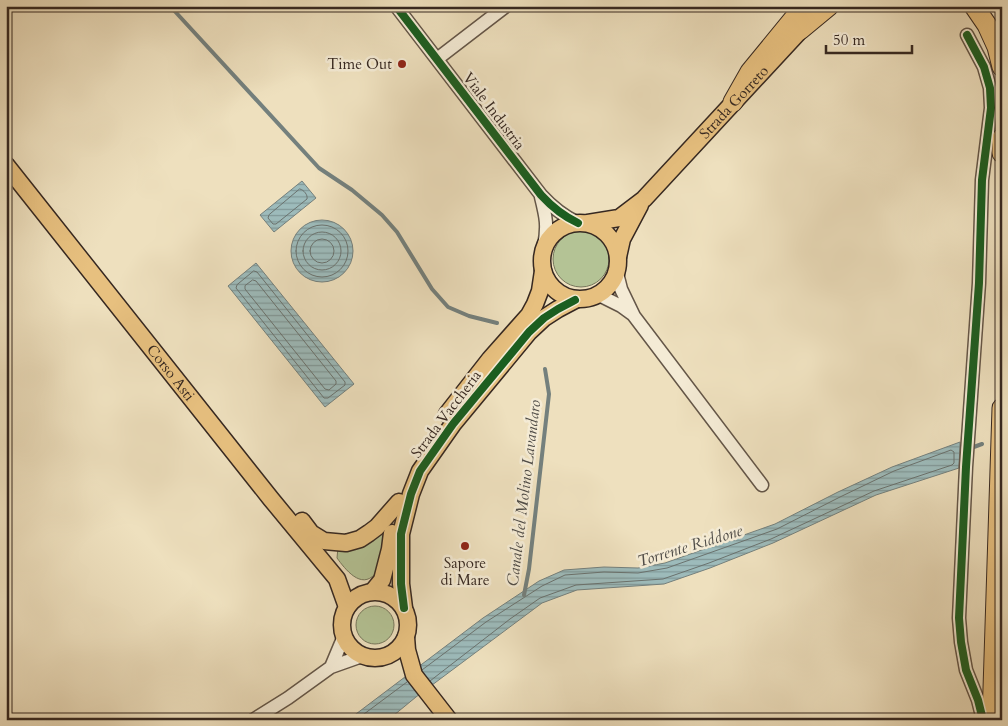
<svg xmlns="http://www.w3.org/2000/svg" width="1008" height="726" font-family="Cardo,serif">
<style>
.green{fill:#b4c395;stroke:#75765b}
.water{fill:url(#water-rules);stroke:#74807d}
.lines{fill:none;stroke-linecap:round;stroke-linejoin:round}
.shore{stroke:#6a726e;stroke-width:1}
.stream{stroke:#74807d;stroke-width:4}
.minor-casing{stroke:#645648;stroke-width:15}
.major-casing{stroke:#362821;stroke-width:19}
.highway-casing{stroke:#362821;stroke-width:21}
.minor{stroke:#f4ebd5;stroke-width:12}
.major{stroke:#e7c07f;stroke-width:16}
.highway{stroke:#e7c07f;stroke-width:19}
.cycleway-casing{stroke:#f4ebd5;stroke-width:11}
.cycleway{stroke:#1b5e20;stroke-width:8}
.poi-dot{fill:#8f2418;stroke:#f4ebd5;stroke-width:2}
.labels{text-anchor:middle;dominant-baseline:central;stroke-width:5;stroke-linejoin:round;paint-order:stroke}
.poi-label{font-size:15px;fill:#362821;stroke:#f4ebd5;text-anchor:end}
.street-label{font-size:15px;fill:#362821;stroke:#f4ebd5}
.water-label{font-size:16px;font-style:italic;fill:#504d48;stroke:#f4ebd5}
</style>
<defs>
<pattern id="water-rules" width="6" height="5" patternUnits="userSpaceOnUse" patternTransform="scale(1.25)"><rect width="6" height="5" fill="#9dbbbb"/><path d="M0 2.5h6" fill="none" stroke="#819898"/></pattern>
</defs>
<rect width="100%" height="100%" fill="#eee0be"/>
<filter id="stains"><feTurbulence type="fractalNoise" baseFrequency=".004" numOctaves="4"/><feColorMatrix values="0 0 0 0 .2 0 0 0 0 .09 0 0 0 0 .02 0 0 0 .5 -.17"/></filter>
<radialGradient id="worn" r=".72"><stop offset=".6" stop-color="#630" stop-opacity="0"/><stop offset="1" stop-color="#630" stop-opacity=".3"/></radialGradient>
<path class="green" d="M553 259a28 28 0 1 1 56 0a28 28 0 1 1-56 0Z
M387,524L378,575L375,574C361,590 345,569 337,558L338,547Z
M356 625a19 19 0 1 1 38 0a19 19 0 1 1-38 0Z"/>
<path class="water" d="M302,181L316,198L274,232L260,215Z
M291 251a31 31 0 1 1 62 0a31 31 0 1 1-62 0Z
M256,263L354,384L325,407L228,286Z
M960,442L959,468L876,495L773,543L710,568L664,584L577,590L542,603L416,697L388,720H348L483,618L539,581L564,570L604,567L638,568L665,563L775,524L838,492L892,467Z"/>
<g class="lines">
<path class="shore" d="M300,189C304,190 308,195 307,199L276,224H273L268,218L269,215Z
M296 251a26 26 0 1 1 52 0a26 26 0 1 1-52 0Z
M303 251a19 19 0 1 1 38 0a19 19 0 1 1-38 0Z
M310 251a12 12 0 1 1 24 0a12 12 0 1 1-24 0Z
M254,271L257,272L345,382V385L328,398H324L236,288L237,285Z
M253,280L256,281L336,381V384L329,390L325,389L245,289V286Z
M422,670L486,622L542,586L565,575L604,572L638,573L667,568L777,529L840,497L894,471L951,450L954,452V463L952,465L874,491L771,539L709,563L663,579L576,585L540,598L510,619L430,681
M356,720L407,682"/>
<path class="stream" d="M170,6L319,168L352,190L382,215L397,232L432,289L448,307L469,316L497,323
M971,448L982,444
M524,595L529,569L549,394L545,369"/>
<g class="minor-casing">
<path id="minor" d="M396,6L541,195C552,207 563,216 578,223
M967,35L984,67L990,88L991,108L982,180L979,283L966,467L959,618L961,642L966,670L978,700L983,720
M437,59L506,6
M541,197C546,217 548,226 544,246
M617,273L621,289L634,316L762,485
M599,295L621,306L632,314
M331,667L344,636
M253,720L288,698L331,667L362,656"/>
</g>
<g class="major-casing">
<g id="major">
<path id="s1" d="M6,165L271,499L337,579L347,607"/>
<circle cx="580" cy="261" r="38"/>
<path id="s2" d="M588,223L619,218L644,199L809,21"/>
<path d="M618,257L622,239L640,205"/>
<path d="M447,414L490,359L529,315L535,304L540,291L543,271"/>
<path d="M302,521L311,533L324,541L346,543L360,539L369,533L377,527L399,502"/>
<path d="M373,591L382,580L390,549L392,533"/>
<circle cx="375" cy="625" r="33"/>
<path d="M404,608L401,584V534L411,494L420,471L453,424L529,332L544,318L558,309L575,300"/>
<path d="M406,637L407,650L414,675L449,720"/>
</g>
</g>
<g class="highway-casing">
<path id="highway" d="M974,6L987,25L997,47L1002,67
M800,30L829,6
M733,102L750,72L804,6
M1002,138V153
M992,720L1002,408"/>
</g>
<use href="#minor" class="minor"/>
<use href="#major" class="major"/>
<use href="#highway" class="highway"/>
<g class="cycleway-casing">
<path id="cycleway" d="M396,6L541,195C552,207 563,216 578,223
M967,35L984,67L990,88L991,108L982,180L979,283L966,467L959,618L961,642L966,670L978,700L983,720
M404,608L401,584V534L411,494L420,471L453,424L529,332L544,318L558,309L575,300"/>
</g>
<use href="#cycleway" class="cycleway"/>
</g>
<g class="poi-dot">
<circle cx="402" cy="64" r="5"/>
<circle cx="465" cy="546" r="5"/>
</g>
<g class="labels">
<g class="poi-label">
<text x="392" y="64">Time Out</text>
<text x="465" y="563" text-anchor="middle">Sapore<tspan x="465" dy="17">di Mare</tspan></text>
</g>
<g class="street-label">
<text stroke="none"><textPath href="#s2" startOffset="195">Strada Gorreto</textPath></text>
<text transform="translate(494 111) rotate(53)">Viale Industria</text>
<text stroke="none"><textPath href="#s1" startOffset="265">Corso Asti</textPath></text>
<text transform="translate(446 414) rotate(-53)">Strada Vaccheria</text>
</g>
<g class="water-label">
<text transform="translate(524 493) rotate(-83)">Canale del Molino Lavandaro</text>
<text transform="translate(690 546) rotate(-17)">Torrente Riddone</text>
</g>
</g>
<rect width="1008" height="726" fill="none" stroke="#eee0be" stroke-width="25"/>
<rect x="8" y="8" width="993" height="711" fill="none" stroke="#362821" stroke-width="2.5"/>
<rect x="12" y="12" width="983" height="701" fill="none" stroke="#362821"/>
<path d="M826 45v8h86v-8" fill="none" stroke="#362821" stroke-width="2.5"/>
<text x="833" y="45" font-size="15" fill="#362821" stroke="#f4ebd5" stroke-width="4" paint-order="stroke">50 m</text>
<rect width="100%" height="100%" filter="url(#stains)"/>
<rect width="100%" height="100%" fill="url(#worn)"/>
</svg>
